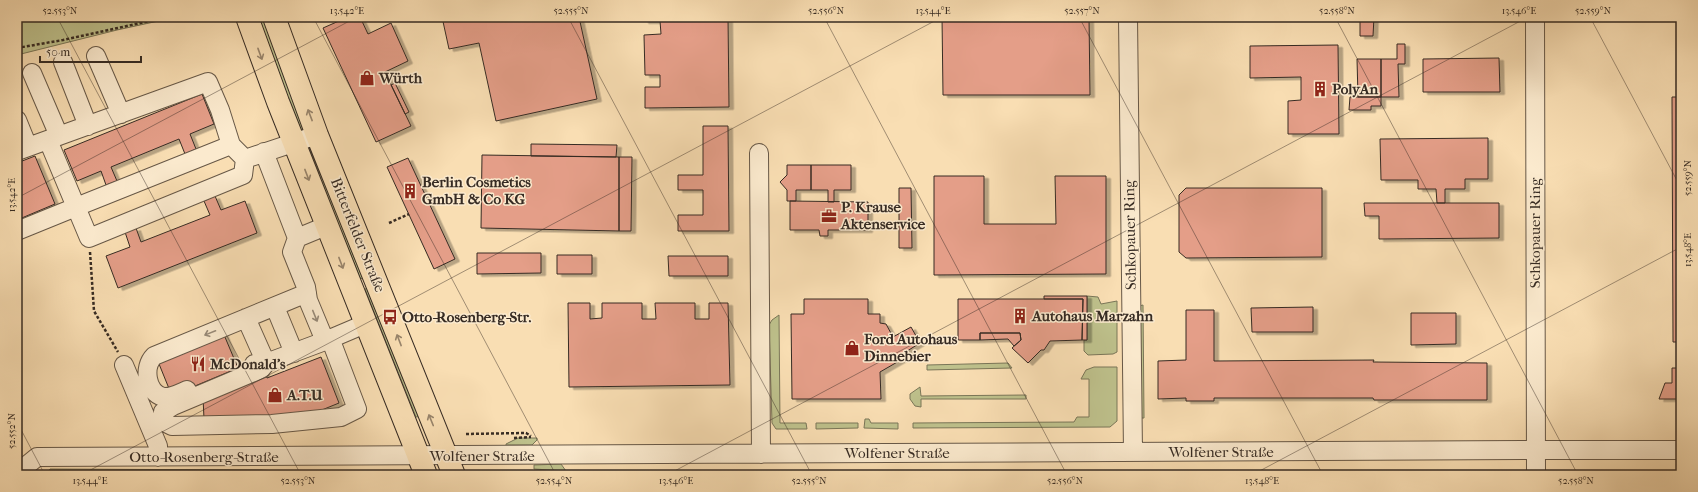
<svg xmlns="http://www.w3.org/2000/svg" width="1698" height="492" font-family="'IM FELL French Canon',serif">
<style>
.green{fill:#bec18c;stroke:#7a7658}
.building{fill:#e49e88;stroke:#362b23;filter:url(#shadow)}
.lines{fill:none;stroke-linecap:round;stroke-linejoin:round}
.minor-casing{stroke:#675847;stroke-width:20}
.major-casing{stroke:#362b23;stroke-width:24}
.path{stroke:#362b23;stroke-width:2.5;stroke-dasharray:3 2;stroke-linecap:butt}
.minor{stroke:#fbeace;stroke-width:18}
.major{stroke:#f9deb3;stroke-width:22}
.oneway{stroke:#98846b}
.oneway2{stroke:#988a78}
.ticks{fill:none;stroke:#362b23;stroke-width:1;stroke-opacity:0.45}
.labels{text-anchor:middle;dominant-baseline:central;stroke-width:3;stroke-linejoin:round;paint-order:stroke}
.poi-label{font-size:15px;font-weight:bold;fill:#362b23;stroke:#fbeace;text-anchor:start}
.street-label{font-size:15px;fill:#362b23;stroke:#fbeace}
.neatline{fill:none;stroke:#362b23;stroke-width:1.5}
.ticks-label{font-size:10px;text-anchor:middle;fill:#362b23}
</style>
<defs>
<filter id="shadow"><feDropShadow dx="4.5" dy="2.5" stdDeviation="0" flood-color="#0004"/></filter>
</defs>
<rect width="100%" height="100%" fill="#f9deb3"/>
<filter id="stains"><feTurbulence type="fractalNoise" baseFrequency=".005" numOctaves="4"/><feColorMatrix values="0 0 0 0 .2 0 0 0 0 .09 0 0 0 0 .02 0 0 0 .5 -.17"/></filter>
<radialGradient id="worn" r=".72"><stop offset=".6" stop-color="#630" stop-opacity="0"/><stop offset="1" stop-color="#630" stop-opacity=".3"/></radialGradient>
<path class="green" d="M17,17H177L117,30L17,55Z
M254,17H267L306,131L300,133Z
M304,145L309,146L318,170L340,209L365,279H363L360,278L349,250L335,225Z
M371,287L423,416L416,417L365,289Z
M1087,296L1098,297L1101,304L1117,301V352L1113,354L1088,355L1084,351V340H1087Z
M1143,305L1144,418H1139V306Z
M779,315L780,423H806L807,429H776L772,423L769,325L772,320Z
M1008,363L1012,368L927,370V365Z
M1094,367H1117V421L1110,427L913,428V423L1074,422L1077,417H1089V379H1081L1086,370Z
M920,387L921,396L1026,395V399H921V407L915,406L910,399V394Z
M865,419H869L871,423H898V429L864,428Z
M816,423H858V428L816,429Z
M518,438H537V440L532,445H506V444Z
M561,464L566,471L534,469V465Z
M50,469L261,470L325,474L399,475H45Z"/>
<path class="building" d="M348,17H360L368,34L391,23L408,61L385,72L411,126L376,142L323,28Z
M442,17H579L597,99L496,121L479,43L449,49Z
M644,17H728L729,107L645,108V87H660V75H645L644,35L661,34L660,21H644Z
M942,17H1089L1090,95H943Z
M1360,17H1374L1373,36H1360Z
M1397,44H1405V64H1398L1399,97H1381V59H1397Z
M1338,45L1339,134H1288V101L1301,100V77L1250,78V46Z
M1499,58L1500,92H1423V59Z
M1357,59H1381V97H1358Z
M395,83L409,112L405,114L391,85Z
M202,94L214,124L190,134L196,149L185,154L179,139L111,167L117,181L106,185L101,171L77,181L64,150Z
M1350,97H1381V106H1371V110H1349Z
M1672,97H1681V342H1673Z
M703,126H728L729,231H678V215H703V190H678V175H703Z
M1488,138V179H1465V189H1445V203H1437L1436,189H1418V180H1381L1380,139Z
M531,144L617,145L616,157L531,156Z
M482,155L619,157V231L481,228Z
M35,156L55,204L17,220V163Z
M619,157H632L631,231H619Z
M408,158L455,259L434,269L387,167Z
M787,165H811V190H796V201H787V190L780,182L787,175Z
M811,165H851V190H834V202H828V190H811Z
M934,176H984V224H1056L1055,176H1106V274L934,275Z
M899,188H911L912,248H899Z
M1186,188H1322V257L1186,258L1179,252V195Z
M215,196L221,210L245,201L257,233L118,288L106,256L130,247L125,232L136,228L141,242L210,215L204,201Z
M790,201L868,202V230H828V236H820L819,230H790Z
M1364,203H1499V238L1379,239V216H1365Z
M477,253H541V273L477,274Z
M557,255H592V274H557Z
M668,256H728V276H669Z
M1044,296H1087V340H1082L1083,299H1044Z
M804,299H868V314H880V323L886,324L893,337L911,327L920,343L904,353L906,357L880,372L881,399H792L791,314H804Z
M958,299H1083L1082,340L1050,341L1044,350H1041L1028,363L1012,348L1021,340L1020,333H980V340H958Z
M568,303H590V319L602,318V303H642V319H656L655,303H695V319H709V303H728L730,385L569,387Z
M1313,307V332H1252L1251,308Z
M1186,310H1214V361L1374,360L1373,362L1487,363V400H1374L1373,398H1214V401H1186V398L1158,399V361L1186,360Z
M1411,313H1456V344L1411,345Z
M222,330L238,368L183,391H170L157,359Z
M980,333H1020L1021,340L1014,346L1008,339L980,340Z
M321,357L339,403L307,416L204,419L203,397L264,372L267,378Z
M1672,368H1681V399H1659L1665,383H1672Z"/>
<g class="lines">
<g class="minor-casing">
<path id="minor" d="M1128,17L1133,452
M1535,17L1536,475
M96,56L121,114
M63,62L88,126
M32,73L59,136
M17,120L28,147
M231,145L76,207L89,238L243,175L245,159
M17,151L208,82L220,110L231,145L245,159L317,135
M264,152L297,238
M759,153L761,454
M326,226L297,238L292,252L306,287L308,300L325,341L365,324
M17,231L76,207L48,140
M275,307L294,353
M246,318L266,363
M266,363L261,369L173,406L163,412L164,422L172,426L272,424L341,417L357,409L330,338
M254,364L266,363L325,341
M124,365L158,446V457
M187,390C180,393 171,398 163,397C146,392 143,367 154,356L307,293
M26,475V466L37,457L1523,450H1681"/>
</g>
<g class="major-casing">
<path id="major" d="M247,17L278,102L426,475
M274,17L317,135L454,475"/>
</g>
<path class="path" d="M17,48L63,40L168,17
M389,223L409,214
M90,252L94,311L118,352
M466,434L526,433L531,436
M514,438L531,437
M540,471L551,473L550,475"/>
<use href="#minor" class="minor"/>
<use href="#major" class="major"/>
</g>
<defs><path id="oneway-shaft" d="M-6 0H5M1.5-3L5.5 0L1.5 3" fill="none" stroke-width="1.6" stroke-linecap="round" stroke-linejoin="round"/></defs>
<g class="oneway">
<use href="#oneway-shaft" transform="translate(260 54) rotate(70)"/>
<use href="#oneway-shaft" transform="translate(310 115) rotate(-111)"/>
<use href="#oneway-shaft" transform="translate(307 175) rotate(69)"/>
<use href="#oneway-shaft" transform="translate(341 263) rotate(69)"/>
<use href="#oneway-shaft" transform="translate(399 340) rotate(-111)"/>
<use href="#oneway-shaft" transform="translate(431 420) rotate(-112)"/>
</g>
<g class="oneway2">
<use href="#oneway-shaft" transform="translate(315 316) rotate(68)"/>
<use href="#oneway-shaft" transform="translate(210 333) rotate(158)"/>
</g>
<path class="ticks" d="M57,17L301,475M313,17L556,475M568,17L812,475M824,17L1067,475M1079,17L1323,475M1335,17L1578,475M1590,17L1681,188M17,198L357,17M17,422L45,475M81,475L942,17M667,475L1528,17M1252,475L1681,247"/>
<defs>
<g id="shop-bare" transform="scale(1.2)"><path d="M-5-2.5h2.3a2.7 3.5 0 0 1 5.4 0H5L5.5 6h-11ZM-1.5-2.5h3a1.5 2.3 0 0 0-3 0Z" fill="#8f2418" stroke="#fbeace" stroke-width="2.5" paint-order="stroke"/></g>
<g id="building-bare" transform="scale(1.2)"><path d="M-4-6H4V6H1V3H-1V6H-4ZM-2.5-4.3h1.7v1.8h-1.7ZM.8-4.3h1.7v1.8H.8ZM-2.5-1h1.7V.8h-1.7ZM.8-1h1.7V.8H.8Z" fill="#8f2418" stroke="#fbeace" stroke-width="2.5" paint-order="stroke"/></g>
<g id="office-bare" transform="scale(1.2)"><path d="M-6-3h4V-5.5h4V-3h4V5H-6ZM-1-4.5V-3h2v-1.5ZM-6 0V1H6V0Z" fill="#8f2418" stroke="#fbeace" stroke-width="2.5" paint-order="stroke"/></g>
<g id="bus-bare" transform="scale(1.2)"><path d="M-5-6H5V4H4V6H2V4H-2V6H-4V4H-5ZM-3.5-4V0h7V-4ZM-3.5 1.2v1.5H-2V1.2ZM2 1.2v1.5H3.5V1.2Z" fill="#8f2418" stroke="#fbeace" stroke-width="2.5" paint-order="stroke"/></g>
<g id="restaurant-bare" transform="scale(1.2)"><path d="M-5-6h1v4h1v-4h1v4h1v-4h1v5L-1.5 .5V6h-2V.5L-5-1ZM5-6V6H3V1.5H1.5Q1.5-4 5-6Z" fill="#8f2418" stroke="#fbeace" stroke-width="2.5" paint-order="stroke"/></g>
</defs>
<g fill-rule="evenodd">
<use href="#shop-bare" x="367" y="78"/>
<use href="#building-bare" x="1320" y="89"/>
<use href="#building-bare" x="410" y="191"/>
<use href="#office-bare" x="829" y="216"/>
<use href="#building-bare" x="1020" y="316"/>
<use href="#bus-bare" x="390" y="317"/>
<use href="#shop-bare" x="852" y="348"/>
<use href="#restaurant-bare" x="198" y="364"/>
<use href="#shop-bare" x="275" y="395"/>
</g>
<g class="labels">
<g class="poi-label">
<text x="379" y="78">Würth</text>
<text x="1332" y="89">PolyAn</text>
<text x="422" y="182">Berlin Cosmetics<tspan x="422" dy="17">GmbH &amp; Co KG</tspan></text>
<text x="841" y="207">P. Krause<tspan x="841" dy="17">Aktenservice</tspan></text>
<text x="1032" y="316">Autohaus Marzahn</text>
<text x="402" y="317">Otto-Rosenberg-Str.</text>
<text x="864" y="339">Ford Autohaus<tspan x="864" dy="17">Dinnebier</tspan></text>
<text x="210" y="364">McDonald's</text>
<text x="287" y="395">A.T.U</text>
</g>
<g class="street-label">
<text transform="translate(1535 233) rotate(-90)">Schkopauer Ring</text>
<text transform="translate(358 235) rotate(68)">Bitterfelder Straße</text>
<text transform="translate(1130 235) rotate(-91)">Schkopauer Ring</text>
<text x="1221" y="452">Wolfener Straße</text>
<text x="897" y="453">Wolfener Straße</text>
<text x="482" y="456">Wolfener Straße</text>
<text x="204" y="457">Otto-Rosenberg-Straße</text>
</g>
</g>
<rect width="1698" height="492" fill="none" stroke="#f9deb3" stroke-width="44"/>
<path d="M40 56v6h101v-6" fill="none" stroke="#362b23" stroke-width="2"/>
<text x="46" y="56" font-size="12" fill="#362b23" stroke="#fbeace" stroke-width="3" paint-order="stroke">50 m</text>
<rect x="22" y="22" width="1654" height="448" class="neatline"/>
<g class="ticks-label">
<text x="60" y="14">52.553°N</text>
<text x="347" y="14">13.542°E</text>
<text x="571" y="14">52.555°N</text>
<text x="826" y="14">52.556°N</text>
<text x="933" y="14">13.544°E</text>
<text x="1082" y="14">52.557°N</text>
<text x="1337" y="14">52.558°N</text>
<text x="1519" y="14">13.546°E</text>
<text x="1593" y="14">52.559°N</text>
<text transform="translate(1687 178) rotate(-90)" y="4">52.559°N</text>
<text transform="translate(11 195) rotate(-90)" y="4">13.542°E</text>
<text transform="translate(1687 250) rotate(-90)" y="4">13.548°E</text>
<text transform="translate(11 431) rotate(-90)" y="4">52.552°N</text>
<text x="90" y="484">13.544°E</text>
<text x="298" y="484">52.553°N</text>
<text x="554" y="484">52.554°N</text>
<text x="676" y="484">13.546°E</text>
<text x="809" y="484">52.555°N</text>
<text x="1065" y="484">52.556°N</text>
<text x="1262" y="484">13.548°E</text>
<text x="1576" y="484">52.558°N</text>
</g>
<rect width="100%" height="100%" filter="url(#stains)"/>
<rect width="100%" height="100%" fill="url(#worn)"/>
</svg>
